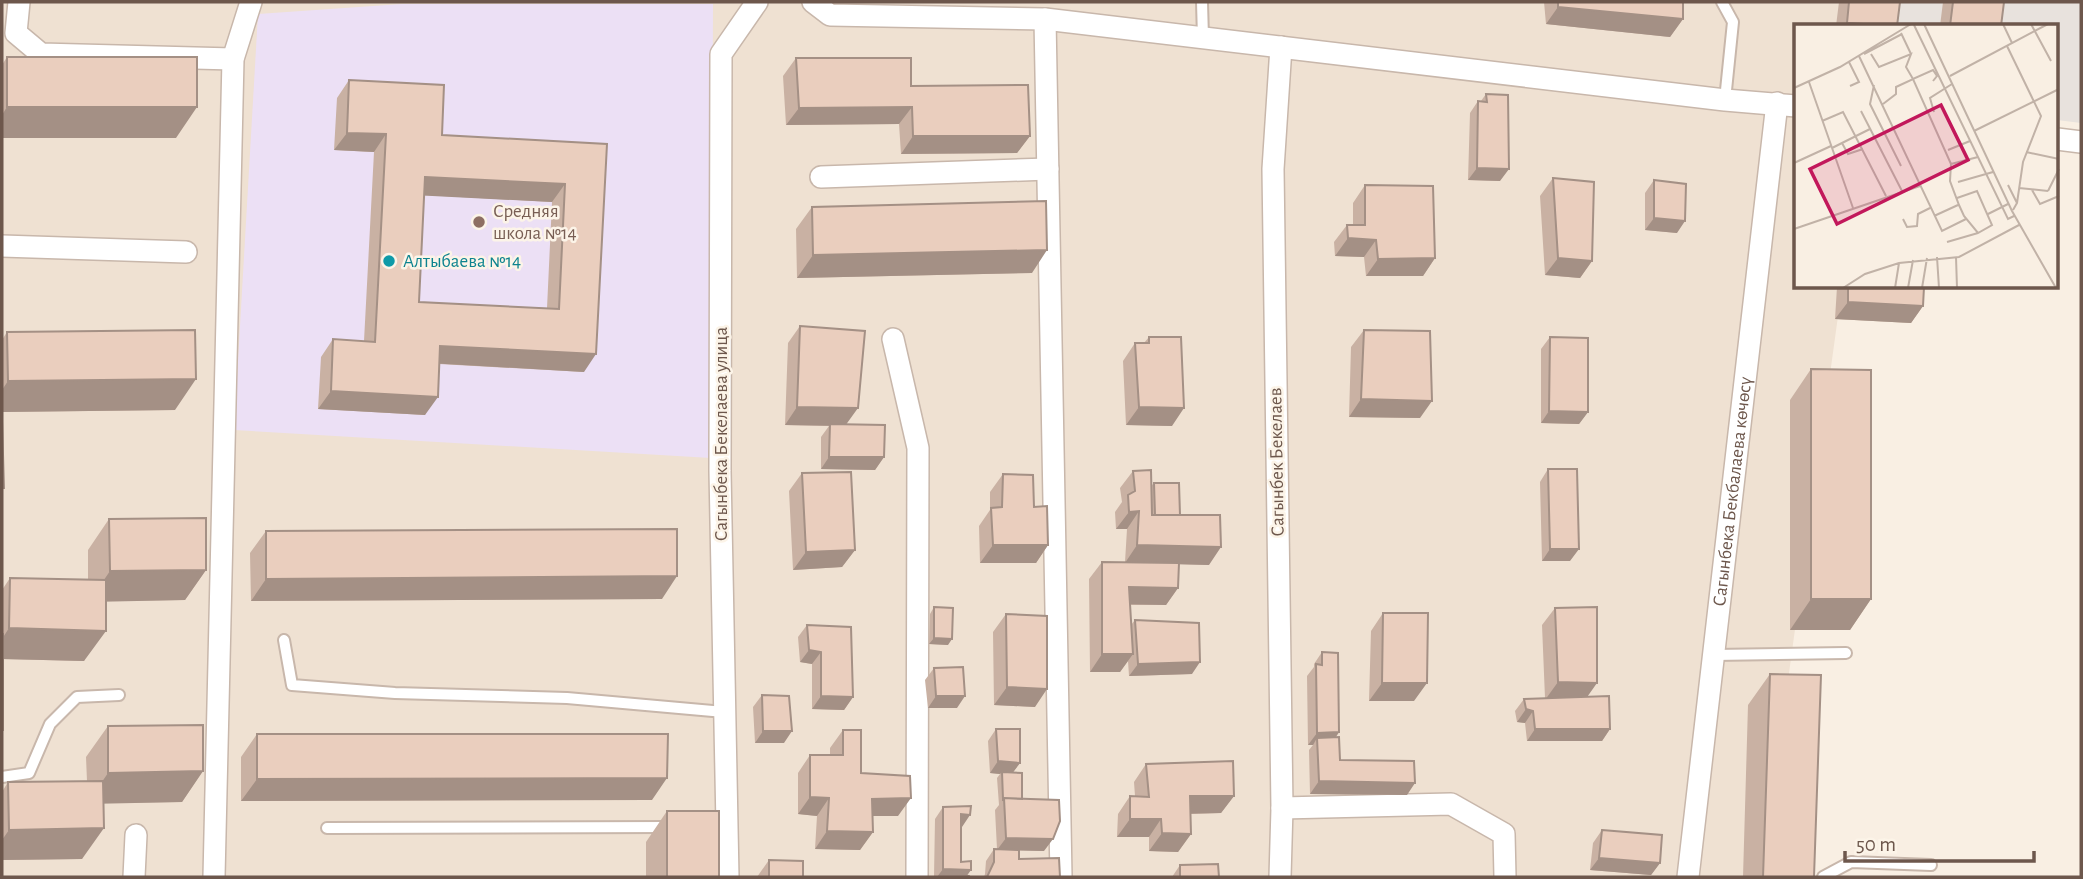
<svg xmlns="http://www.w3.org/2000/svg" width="2083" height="879" font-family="'Alegreya Sans',sans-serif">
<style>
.residential{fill:#efe1d2}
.industrial{fill:#e8e2dd}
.education{fill:#ece0f5}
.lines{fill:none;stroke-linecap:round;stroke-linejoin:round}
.lane-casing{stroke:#c8b7ab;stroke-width:14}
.street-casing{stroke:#c8b7ab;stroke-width:24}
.lane{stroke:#fff;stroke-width:10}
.street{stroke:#fff;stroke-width:21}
.wall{fill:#c9b1a3;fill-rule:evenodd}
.shaded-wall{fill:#a49085}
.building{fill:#eacebe;stroke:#a49085;stroke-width:2;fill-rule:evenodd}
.education-dot{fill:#8d6e63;stroke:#fcf4e8;stroke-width:2.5}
.culture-dot{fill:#0f9aa8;stroke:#fcf4e8;stroke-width:2.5}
.labels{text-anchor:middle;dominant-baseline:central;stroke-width:5;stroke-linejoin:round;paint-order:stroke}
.education-label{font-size:19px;fill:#785e54;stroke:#fcf4e8;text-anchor:start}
.culture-label{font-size:19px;fill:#0d838f;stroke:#fcf4e8;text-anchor:start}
.street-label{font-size:19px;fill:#6d574c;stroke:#fcf4e8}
.inset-road{fill:none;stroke:#c1b2a7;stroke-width:2}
.view{fill:#c2185b;fill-opacity:0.15;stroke:#c2185b;stroke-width:3.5}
.inset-edge{fill:none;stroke:#6d574c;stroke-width:3.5}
</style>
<rect width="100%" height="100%" fill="#f9efe3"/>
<path class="residential" d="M2,2H1882L1878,26H1796V287H1842L1761,877H2Z"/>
<path class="industrial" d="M1849,2H2081V123L2057,120V26H1845Z"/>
<path class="education" d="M402,4H713L711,458L234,430L258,14Z"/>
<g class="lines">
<g class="lane-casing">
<path id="lane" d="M1202,2L1203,38
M1722,2L1733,22L1725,100
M284,640L292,685L395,693L567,698L724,712
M1714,655L1846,653
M2,777L29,773L50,724L77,697L119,695
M327,828L668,827
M1823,877L1851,862L1931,865"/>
</g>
<g class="street-casing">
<g id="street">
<path d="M19,2L16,33L41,54L233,59"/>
<path d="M813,2L830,15L1045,19L1725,100L1796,106"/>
<path d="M1045,19L1061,877"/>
<path d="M2057,139L2081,142"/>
<path d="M821,177L1048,169"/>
<path d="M2,246L186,252"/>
<path d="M893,339L918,448L917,877"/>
<path d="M1282,808L1451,804L1504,834L1505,877"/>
<path d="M134,877L136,835"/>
<path d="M214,877L233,59L251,2"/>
<path d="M728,877L720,471L721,54L757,2"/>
<path d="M1280,877L1282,808L1273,169L1281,47"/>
<path id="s1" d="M1688,877L1777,103"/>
</g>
</g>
<use href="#lane" class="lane"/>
<use href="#street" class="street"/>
</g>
<path class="wall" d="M1544,2H1683V19L1670,37L1546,24Z
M1839,2H1900L1897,26H1836Z
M1943,2H2004L2001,26H1940Z
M7,57L176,138H2V65Z
M796,58L911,86L1030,136L1017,153L901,154L899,124L786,125L783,76Z
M349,80L442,135L607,144L584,372L439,364L425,415L318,409L321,357L333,339L364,341L374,152L334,150L337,98ZM424,195L552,202L547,308L419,302Z
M1486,94L1500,181L1468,180L1470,113L1478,101H1481Z
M1553,178L1592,261L1580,278L1545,275L1540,196Z
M1654,180L1677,233L1645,230V193Z
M1365,185L1435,258L1423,276H1366L1364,257L1335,256L1334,242L1347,225H1353V203Z
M812,207L1032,273L797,278L796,229Z
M1837,287H1924L1923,306L1911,323L1835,319Z
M800,326L846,425L884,457L875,470L821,469V437L829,426L785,425L788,343Z
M1364,330L1420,418L1349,417L1351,347Z
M7,332L175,410L2,412V340Z
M1149,337L1172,426L1126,425L1123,361L1135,343H1144Z
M1550,337L1588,412L1579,424L1541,423V349Z
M1811,369L1871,599L1850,630H1790V400Z
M1548,469L1570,561H1542L1540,482Z
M1133,471L1151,486L1154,483L1181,515L1209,565L1179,564L1178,588L1166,605H1130L1131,625L1135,620L1192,674L1129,676L1128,661L1120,672H1090L1089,579L1102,562H1125L1127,529H1116L1115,512L1122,502L1120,488Z
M802,473L855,550L842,567L793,570L789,491Z
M1003,474L1034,507L1048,545L1036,563H980L979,526L990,510V492Z
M109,519L206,570L185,600L106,601L84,661L3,659V730L2,732V590L10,578L88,580V550Z
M266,531L662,599L251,601L250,553Z
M934,607L948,645L929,644L930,614Z
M1555,608L1587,697L1610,729L1602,741H1527L1525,723L1517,722L1515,711L1524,699L1545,698L1542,625Z
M1383,613L1414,701H1369L1371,631Z
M1006,614L1035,707L994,705L993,632Z
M807,625L853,697L844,710L812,709V664L800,662L798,637Z
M1322,652L1339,732L1336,737L1340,760L1407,795L1310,794L1309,750L1313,745H1308L1307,676L1314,667V664Z
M934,668L957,708H928L925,680Z
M1770,674L1814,877H1743L1748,705Z
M762,695L784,743H755L753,707Z
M108,726L203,771L182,802L103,803L82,859L2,860V792L8,782L87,781L86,757Z
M996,729L1020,763L1013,772L1044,851L1019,850V859L1060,877H984L985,874L986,861L994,849H997L995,810L999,805L997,778L1000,774L990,773L988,741Z
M843,730L861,773L898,816H873V832L860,850L815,849L817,816L798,814V773L810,755H830V748Z
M257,734L652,800L241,801V757Z
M1146,764L1234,796L1221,813L1190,814L1191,834L1178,852L1149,851V837H1117L1118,814L1130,796H1135L1134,782Z
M943,807L962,827L961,862L967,877H934L935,819Z
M667,811L719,877H646V842Z
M1602,830L1660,863L1651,875L1590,870L1593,843Z
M769,860L803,877H757Z
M1180,865L1219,877H1172Z"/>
<path class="shaded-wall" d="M1558,7L1683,19L1670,37L1546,24Z
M1847,23L1885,26H1844Z
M7,107H197L176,138H2V115Z
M912,107L899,124L786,125L799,108Z
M347,133L386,134L374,152L334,150Z
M913,136H1030L1017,153L901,154Z
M1477,168L1509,169L1500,181L1468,180Z
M425,177L565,184L552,202L413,195Z
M1654,218L1685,221L1677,233L1645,230Z
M1348,238L1376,240L1364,257L1335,256Z
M1047,250L1032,273L797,278L813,255Z
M1435,258L1423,276H1366L1378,259Z
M1558,258L1592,261L1580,278L1545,275Z
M1848,302L1923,306L1911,323L1835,319Z
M440,346L596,354L584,372L428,363Z
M196,379L175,410L2,412V390L8,381Z
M331,391L438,397L425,415L318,409Z
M1361,399L1432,401L1420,418L1349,417Z
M797,407L858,408L845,426L785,425Z
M1139,407L1184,408L1172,426L1126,425Z
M1549,411L1588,412L1579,424L1541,423Z
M829,457H884L875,470L821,469Z
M1139,511L1127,529H1116L1129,512Z
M993,545H1048L1036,563H980Z
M1137,545L1221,547L1209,565L1125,563Z
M1550,549H1579L1570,561H1542Z
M855,550L842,567L793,570L806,552Z
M206,570L185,600L89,602L110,571Z
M677,576L662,599L251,601L266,579Z
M1129,587L1178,588L1166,605L1116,604Z
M1811,599H1871L1850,630H1790Z
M9,628L106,631L84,661L2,659V639Z
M934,638L952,639L948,645L929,644Z
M809,650L821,652L812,664L800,662Z
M1102,654H1133L1120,672H1090Z
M1200,662L1192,674L1129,676L1138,664Z
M1558,682L1597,683L1585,700H1545Z
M1382,683H1427L1414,701H1369Z
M1007,687L1047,689L1035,707L994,705Z
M821,696L853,697L844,710L812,709Z
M936,696H965L957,708H928Z
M1526,709L1533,711L1525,723L1517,722Z
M1535,729H1610L1602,741H1527Z
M763,731H792L784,743H755Z
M1339,732L1331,744L1317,738L1313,745H1308L1317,733Z
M998,761L1020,763L1011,775L1002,772L1000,774L990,773Z
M203,771L182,802L87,804L108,773Z
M667,778L652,800L241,801L257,779Z
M1319,781L1415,783L1407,795L1310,794Z
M1190,796H1234L1221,813L1177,814Z
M810,797L829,798L817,816L798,814Z
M911,798L898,816H860L872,799Z
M961,814L970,815L962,827H952Z
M1130,819H1161L1149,837H1117Z
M104,828L82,859L2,860V840L9,830Z
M827,831L873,832L860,850L815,849Z
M1162,833L1191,834L1178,852L1149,851Z
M1006,838L1053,839L1044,851L997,850Z
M1599,858L1660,863L1651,875L1590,870Z
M943,869L971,870L966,877L942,875L940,877H937Z"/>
<path class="building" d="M1558,2H1683V19L1558,7Z
M1849,2H1900L1897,26L1847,23Z
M1953,2H2004L2001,26H1950Z
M7,57H197V107H7Z
M796,58H911V86L1028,85L1030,136H913L912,107L799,108Z
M349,80L444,85L442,135L607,144L596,354L440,346L438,397L331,391L333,339L375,342L386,134L347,133ZM425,177L565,184L559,309L419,302Z
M1486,94L1508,95L1509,169L1477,168L1478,101L1487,102Z
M1553,178L1594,182L1592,261L1558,258Z
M1654,180L1686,184L1685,221L1654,218Z
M1365,185L1433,186L1435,258L1378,259L1376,240L1348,238L1347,225H1365Z
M1046,201L1047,250L813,255L812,207Z
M1848,287H1924L1923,306L1848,302Z
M800,326L865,331L858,408L797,407Z
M195,330L196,379L8,381L7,332Z
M1364,330L1430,331L1432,401L1361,399Z
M1149,337H1181L1184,408L1139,407L1135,343H1149Z
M1550,337L1588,338V412L1549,411Z
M1811,369L1871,370V599H1811Z
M2,421L4,488H2Z
M830,424L885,425L884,457H829Z
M1548,469H1577L1579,549H1550Z
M1151,470L1152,515H1220L1221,547L1137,545L1139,511L1129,512L1128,495L1135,491L1133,471Z
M851,472L855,550L806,552L802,473Z
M1003,474L1033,475L1034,507L1047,506L1048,545H993L991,508L1002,507Z
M1154,483H1179L1180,515H1155Z
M206,518V570L110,571L109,519Z
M677,529V576L266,579V531Z
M1102,562L1179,563L1178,588L1129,587L1133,654H1102Z
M10,578L106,580V631L9,628Z
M934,607L953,608L952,639L934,638Z
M1597,607V683L1558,682L1555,608Z
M1383,613H1428L1427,683H1382Z
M1006,614L1047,616V689L1007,687Z
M1135,620L1199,623L1200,662L1138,664Z
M807,625L851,627L853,697L821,696V652L809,650Z
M2,634H3V730H2Z
M1322,652L1338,653L1339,732L1317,733L1316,664L1322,665Z
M963,667L965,696H936L934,668Z
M1770,674L1821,675L1814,877H1763Z
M762,695L789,696L792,731H763Z
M1609,696L1610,729H1535L1533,711L1526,709L1524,699Z
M203,725V771L108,773V726Z
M996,729H1020V763L998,761Z
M843,730H861V773L910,776L911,798L872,799L873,832L827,831L829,798L810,797V755H843Z
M257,734H668L667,778L257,779Z
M1339,737L1340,760L1414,761L1415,783L1319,781L1317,738Z
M1233,761L1234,796H1190L1191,834L1162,833L1161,819H1130V796L1149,797L1146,764Z
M1002,772L1022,773V799L1004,798L1003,799Z
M103,781L104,828L9,830L8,782Z
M1004,798L1059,800L1060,821L1053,839L1006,838Z
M971,806L970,815L961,814V862L971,861V870L943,869V807Z
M667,811H719V877H667Z
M1602,830L1662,835L1660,863L1599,858Z
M994,849L1019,850V859L1059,858L1060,877H987L994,862Z
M769,860L803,861V877H769Z
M1218,864L1219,877H1180V865Z
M942,875L968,876L967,877H942Z"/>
<circle class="education-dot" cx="479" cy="222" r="7"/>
<circle class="culture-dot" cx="389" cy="261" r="7"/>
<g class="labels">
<g class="education-label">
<text x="493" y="211">Средняя<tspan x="493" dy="22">школа №14</tspan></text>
</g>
<g class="culture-label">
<text x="403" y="261">Алтыбаева №14</text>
</g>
<g class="street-label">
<text transform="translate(721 434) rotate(-90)">Сагынбека Бекелаева улица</text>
<text transform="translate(1277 462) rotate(-91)">Сагынбек Бекелаев</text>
<text stroke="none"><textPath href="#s1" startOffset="388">Сагынбека Бекбалаева көчөсү</textPath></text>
</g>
</g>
<g transform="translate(1794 24)">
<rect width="264" height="264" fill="#f9efe3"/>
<path class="inset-road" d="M130,0L218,187L262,264M209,0L218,19M237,0L257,37M120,1L214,195L220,192M107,9L117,30M213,22L247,92L229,138L223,179M70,30L108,10M77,30L85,43L117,30L112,43L119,55L139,46L143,52L139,57M65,32L148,207L172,195M55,38L65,58L56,62M156,52L254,0M15,58L59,184M80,61L76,80L107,142M0,64L46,43L117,0M89,80L102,70V63L119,55L157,140L156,157L165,181L170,192L184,209L198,201L183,167L163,174M67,87L108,167M140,88L136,74L158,60M28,97L49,88L92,172M180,107L265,65M48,119L54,130L69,125M38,124L76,105M154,126L176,117M232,128L265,135M0,139L37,122M157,140L184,133M164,158L199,148M214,161L223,179L219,186M225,164L254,167M238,166L246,180L265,172M254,167L265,145M194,190L214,180M140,192L164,181M109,195L113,203L123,202L124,190L136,184M0,205L126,162M153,218L184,209M143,233L145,264M162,233L163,264M49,264L71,250L105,239L165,233L225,201M101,264L105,239M114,264L119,236M128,264L133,234"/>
<path class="view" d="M147,81L174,136L43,200L16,145Z"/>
<rect width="264" height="264" class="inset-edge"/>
</g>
<rect width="2083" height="879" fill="none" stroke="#6d574c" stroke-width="7"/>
<path d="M1845 851v10h189v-10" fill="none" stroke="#6d574c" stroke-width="3.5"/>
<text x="1856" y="851" font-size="21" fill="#6d574c" stroke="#fcf4e8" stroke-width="5" paint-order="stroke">50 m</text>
</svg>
